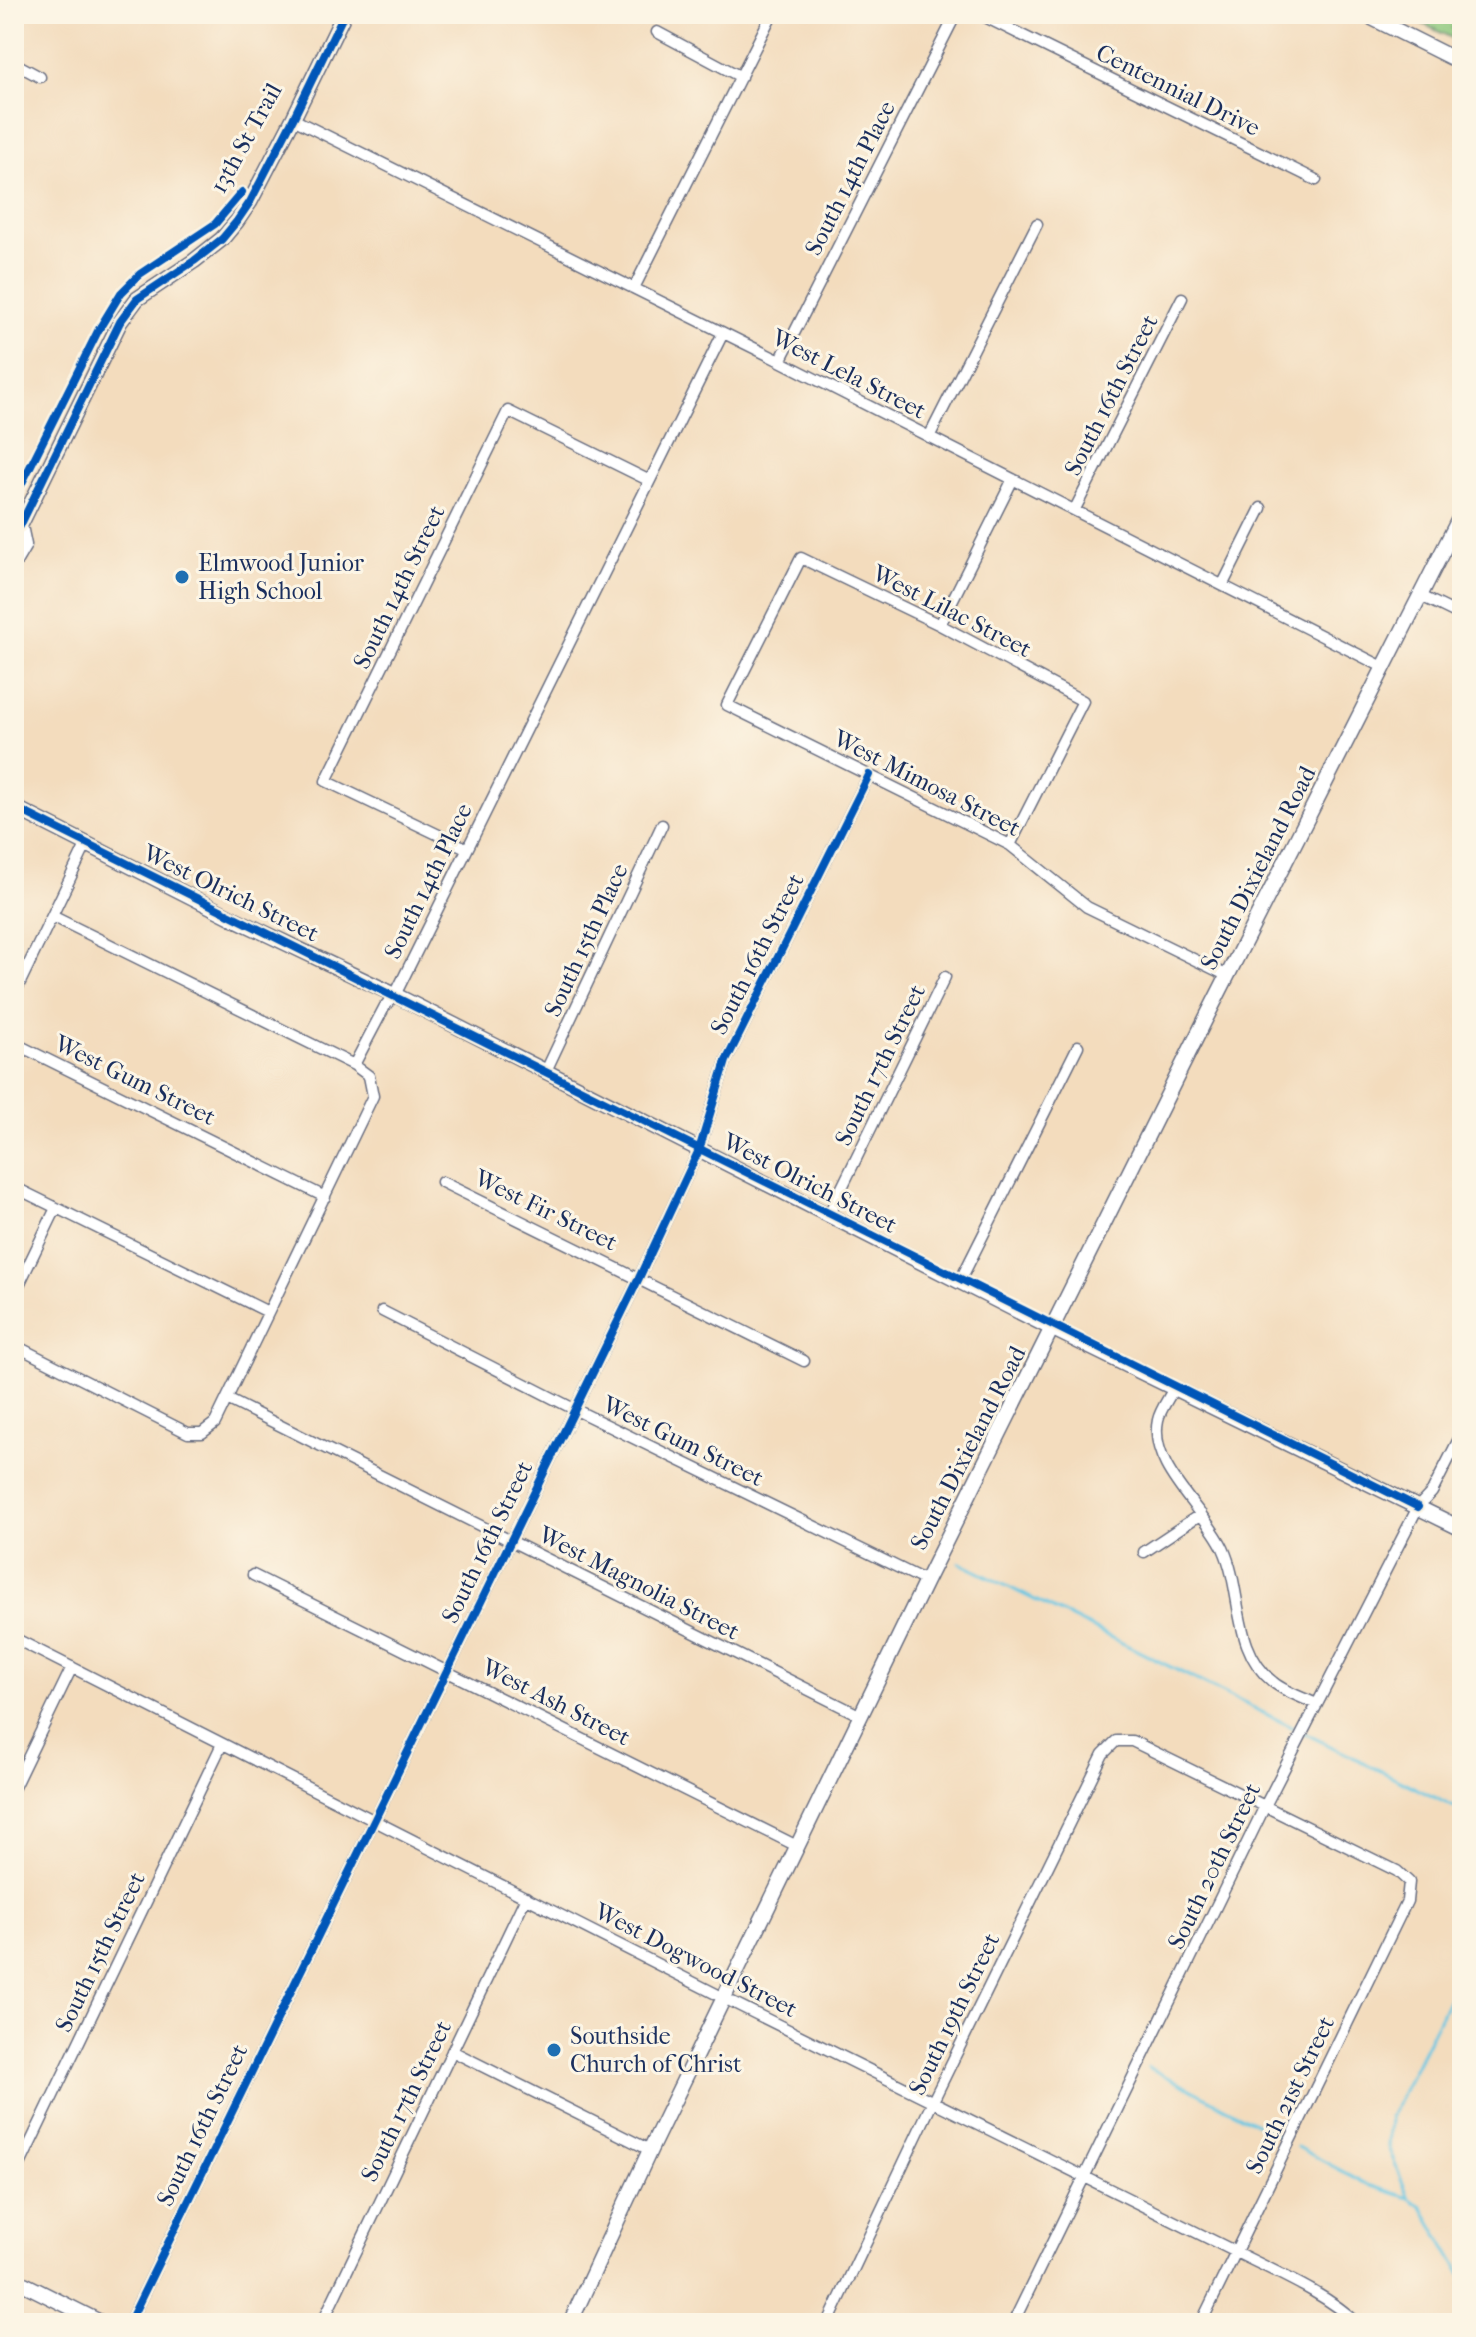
<svg xmlns="http://www.w3.org/2000/svg" width="1476" height="2337" font-family="'IM FELL French Canon',serif">
<style>
.grass{fill:url(#grass-dots);stroke:#547b6c;stroke-width:2}
.lines{fill:none;stroke-linecap:round;stroke-linejoin:round}
.stream{stroke:#65c6e3;stroke-width:3}
.street-casing{stroke:#676c7f;stroke-width:13}
.secondary-casing{stroke:#676c7f;stroke-width:17}
.street{stroke:#fff;stroke-width:10}
.secondary{stroke:#fff;stroke-width:14}
.cycleway-casing{stroke:#fcf5e5;stroke-width:13}
.cycleway{stroke:#0057b8;stroke-width:8}
.poi-dot{fill:#1f6fb2;stroke:#fcf5e5;stroke-width:3}
.labels{text-anchor:middle;dominant-baseline:central;stroke-width:6;stroke-linejoin:round;paint-order:stroke}
.street-label{font-size:24px;fill:#1b2f5e;stroke:#fcf5e5}
.poi-label{font-size:24px;fill:#1b2f5e;stroke:#fcf5e5;text-anchor:start}
</style>
<defs>
<pattern id="grass-dots" width="8" height="8" patternUnits="userSpaceOnUse" patternTransform="scale(2)"><rect width="8" height="8" fill="#8cc77b"/><path d="M2 2h.1M6 6h.1" fill="none" stroke="#72a268" stroke-width="1.8" stroke-linecap="round"/></pattern>
</defs>
<rect width="100%" height="100%" fill="#fcf5e5"/>
<filter id="ink" filterUnits="userSpaceOnUse"><feTurbulence type="fractalNoise" baseFrequency=".0125" numOctaves="2"/><feDisplacementMap in="SourceGraphic" scale="16" xChannelSelector="R" yChannelSelector="G"/><feConvolveMatrix kernelMatrix="1 2 1 2 8 2 1 2 1" color-interpolation-filters="sRGB"/></filter>
<filter id="wash" filterUnits="userSpaceOnUse"><feTurbulence type="fractalNoise" baseFrequency=".006" numOctaves="4" result="noise"/><feDisplacementMap in="SourceGraphic" scale="32" xChannelSelector="R" yChannelSelector="G"/><feGaussianBlur stdDeviation="1.8" result="paint"/><feColorMatrix in="noise" values="0 0 0 0 0 0 0 0 0 0 0 0 0 0 0 0 0 1.4 0 .05"/><feComposite in="paint" operator="in"/></filter>
<g filter="url(#wash)">
<rect width="100%" height="100%" fill="#f3dcbd"/>
<path class="grass" d="M1421,14H1462V43L1419,22Z"/>
<g class="lines">
<path class="stream" d="M960,1563L1462,1811
M1462,1973L1390,2117L1388,2147L1409,2198L1422,2207L1462,2275
M1148,2067L1283,2138
M1297,2147L1368,2185L1409,2198"/>
</g>
</g>
<g filter="url(#ink)">
<g class="lines">
<g class="street-casing">
<path id="street" d="M979,14L1316,180
M657,32L741,77
M14,63L40,77
M293,119L780,361L1385,668
M634,288L772,14
M780,361L956,14
M929,437L1037,224
M1075,509L1182,298
M1223,584L1261,508
M1421,596L1462,616
M940,625L1013,479
M1010,845L1083,701L940,625L801,558L727,705L1010,845L1087,907L1228,976
M466,848L326,781L508,411L648,480
M52,916L354,1065
M14,995L87,843
M14,1043L325,1197
M545,1073L662,825
M442,1182L804,1361
M14,1187L268,1312
M829,1214L945,977
M960,1281L1078,1046
M14,1295L56,1208
M382,1311L574,1409L926,1581
M14,1345L188,1433H202L215,1423L373,1096L369,1076L354,1065L385,1006L395,995L723,333
M1174,1388C1169,1398 1160,1410 1158,1420C1148,1467 1204,1508 1223,1548C1243,1591 1232,1650 1273,1682C1285,1692 1303,1698 1317,1704
M227,1399L861,1716
M1144,1552L1201,1514
M253,1575L797,1846
M14,1638L724,1998L1236,2252C1275,2272 1326,2293 1357,2323
M14,1787L72,1667
M452,2051L650,2150
M14,2177L222,1744
M129,2323L639,1278L699,1150L726,1061L869,775
M322,2323L526,1897
M828,2323L933,2101L1103,1754L1116,1741H1132L1397,1871L1409,1882L1407,1901L1201,2323
M1013,2323L1265,1806L1418,1507L1432,1492L1462,1433"/>
</g>
<g class="secondary-casing">
<path id="secondary" d="M1364,14L1462,63
M14,530L20,526L120,322L137,299L194,261L222,239L237,221L250,202L293,119L344,14
M14,562L24,545L20,526
M14,807L233,918L395,995L1053,1329L1462,1529
M14,2279L102,2323
M570,2323L650,2150L926,1581L1205,1020L1462,513"/>
</g>
<use href="#street" class="street"/>
<use href="#secondary" class="secondary"/>
<g class="cycleway-casing">
<path id="cycleway" d="M14,499L99,329L121,293L140,274L215,224L242,192
M14,530L20,526L120,322L137,299L194,261L222,239L237,221L250,202L293,119L344,14
M14,807C482,1039 948,1277 1418,1507
M129,2323L639,1278L699,1150L726,1061L869,775"/>
</g>
<use href="#cycleway" class="cycleway"/>
</g>
</g>
<g class="poi-dot">
<circle cx="182" cy="577" r="8"/>
<circle cx="554" cy="2050" r="8"/>
</g>
<g class="labels">
<g class="street-label">
<text transform="translate(1178 90) rotate(26)">Centennial Drive</text>
<text transform="translate(246 138) rotate(-61)">13th St Trail</text>
<text transform="translate(850 178) rotate(-63)">South 14th Place</text>
<text transform="translate(849 374) rotate(27)">West Lela Street</text>
<text transform="translate(1111 395) rotate(-63)">South 16th Street</text>
<text transform="translate(399 587) rotate(-64)">South 14th Street</text>
<text transform="translate(952 611) rotate(27)">West Lilac Street</text>
<text transform="translate(927 783) rotate(27)">West Mimosa Street</text>
<text transform="translate(1258 868) rotate(-63)">South Dixieland Road</text>
<text transform="translate(428 881) rotate(-64)">South 14th Place</text>
<text transform="translate(231 893) rotate(26)">West Olrich Street</text>
<text transform="translate(586 940) rotate(-65)">South 15th Place</text>
<text transform="translate(757 954) rotate(-63)">South 16th Street</text>
<text transform="translate(880 1065) rotate(-64)">South 17th Street</text>
<text transform="translate(135 1080) rotate(26)">West Gum Street</text>
<text transform="translate(810 1183) rotate(27)">West Olrich Street</text>
<text transform="translate(546 1210) rotate(26)">West Fir Street</text>
<text transform="translate(683 1441) rotate(26)">West Gum Street</text>
<text transform="translate(968 1448) rotate(-63)">South Dixieland Road</text>
<text transform="translate(487 1542) rotate(-64)">South 16th Street</text>
<text transform="translate(639 1583) rotate(27)">West Magnolia Street</text>
<text transform="translate(556 1702) rotate(27)">West Ash Street</text>
<text transform="translate(1214 1866) rotate(-64)">South 20th Street</text>
<text transform="translate(100 1952) rotate(-64)">South 15th Street</text>
<text transform="translate(696 1960) rotate(27)">West Dogwood Street</text>
<text transform="translate(954 2014) rotate(-64)">South 19th Street</text>
<text transform="translate(1290 2095) rotate(-64)">South 21st Street</text>
<text transform="translate(406 2101) rotate(-64)">South 17th Street</text>
<text transform="translate(202 2125) rotate(-64)">South 16th Street</text>
</g>
<g class="poi-label">
<text x="198" y="563">Elmwood Junior<tspan x="198" dy="28">High School</tspan></text>
<text x="570" y="2036">Southside<tspan x="570" dy="28">Church of Christ</tspan></text>
</g>
</g>
<rect width="1476" height="2337" fill="none" stroke="#fcf5e5" stroke-width="48"/>
</svg>
